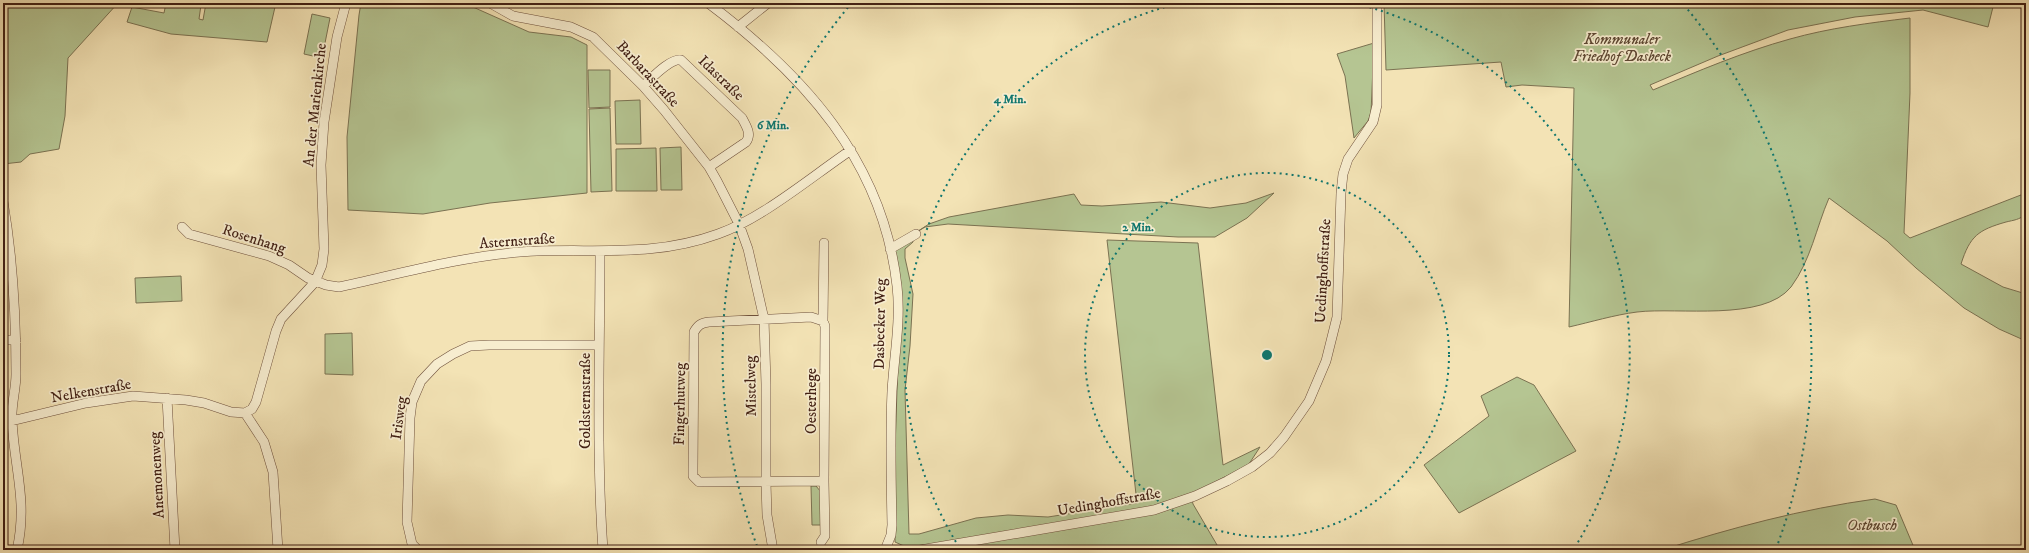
<svg xmlns="http://www.w3.org/2000/svg" width="2029" height="553" font-family="'IM FELL DW Pica',serif">
<style>
.green{fill:#b5c592;stroke:#7b7252}
.lines{fill:none;stroke-linecap:round;stroke-linejoin:round}
.minor-casing{stroke:#6e503c;stroke-width:10}
.minor{stroke:#f7edcf;stroke-width:9}
.ring{fill:none;stroke:#0f766e;stroke-width:2;stroke-dasharray:2 4}
.labels{text-anchor:middle;dominant-baseline:central;stroke-width:3.5;stroke-linejoin:round;paint-order:stroke}
.park-label{font-size:15px;font-style:italic;fill:#5e4833;stroke:#f7edcf}
.street-label{font-size:15px;fill:#411f13;stroke:#f7edcf}
.centre{fill:#0f766e;stroke:#f7edcf;stroke-width:2}
.ring-label{font-size:12px;text-anchor:middle;font-weight:bold;fill:#0f766e;stroke:#f7edcf;stroke-width:3.5;stroke-linejoin:round;paint-order:stroke}
</style>
<rect width="100%" height="100%" fill="#f3e3b5"/>
<filter id="stains"><feTurbulence type="fractalNoise" baseFrequency=".005" numOctaves="4"/><feColorMatrix values="0 0 0 0 .2 0 0 0 0 .09 0 0 0 0 .02 0 0 0 .5 -.17"/></filter>
<radialGradient id="worn" r=".72"><stop offset=".6" stop-color="#630" stop-opacity="0"/><stop offset="1" stop-color="#630" stop-opacity=".3"/></radialGradient>
<path class="green" d="M3,3H118L68,58L65,116L59,149L30,154L21,162L3,164Z
M166,3L201,5L199,19L203,20L206,3H250L275,7L267,42L171,34L127,22L132,7L164,13Z
M361,3H464L529,32L571,37L587,45V193L490,203L423,214L348,210L347,137L359,15Z
M1384,3H1994L1988,27L1923,10L1855,17L1788,30L1718,56L1650,85L1653,90C1698,71 1743,52 1790,39C1829,28 1869,23 1910,18V93L1904,233L1910,238L2026,193V214C2019,220 2014,220 2006,222C1978,230 1970,236 1961,264L2003,287L2026,294V341L1999,329L1964,308L1916,268L1887,241L1829,198C1816,228 1811,260 1791,287C1763,322 1678,307 1637,312C1614,315 1591,322 1569,327L1574,88L1522,85L1506,87L1501,62L1386,70Z
M312,14L330,18L322,58L304,54Z
M1374,43L1371,113L1368,121L1354,138L1345,76L1337,54Z
M588,70H610V107L589,108Z
M640,100L641,144H616L615,101Z
M610,108L612,191L591,192L589,109Z
M681,147L682,190H661L660,148Z
M656,148L657,191H616V149Z
M1274,193L1247,218L1215,237H1178L948,224L925,227L901,242L929,224L949,217L1074,194L1081,205L1102,206L1161,202L1210,208L1246,203Z
M913,239V242L905,249V258L913,294L910,346L905,390L909,534H919L976,518L1008,515L1048,517L1137,503L1107,240L1198,243L1223,465L1260,447L1249,464L1191,495L1193,504L1220,550H967L965,547L940,550H913L895,542V449L900,301L895,252L900,246Z
M181,276L182,301L136,303L135,278Z
M352,333L353,375L325,374V334Z
M1517,377L1534,385L1576,451L1459,513L1424,465L1489,416L1481,396Z
M811,486H816L821,492V525H812Z
M1875,499L1896,505L1915,550H1662C1731,528 1802,509 1875,499Z"/>
<g class="lines">
<g class="minor-casing">
<path id="minor" d="M490,3L513,16L571,27L593,37L643,86L664,110L709,167L717,181L739,224L748,249L764,319L766,384V483L767,515L773,550
M708,3C804,75 883,161 897,286C901,321 894,357 892,391C890,436 891,480 892,525L891,535L885,550
M738,27L768,3
M643,86C651,79 670,58 681,60L742,118C746,126 752,134 746,142L709,167
M3,201C13,259 16,316 16,374C16,390 11,405 12,420C14,467 28,501 17,550
M182,227L189,234L269,256L289,265L308,278L326,285L339,287C399,274 459,257 520,252C590,247 649,259 718,234C763,218 811,177 851,150
M890,249L916,234
M600,252C600,351 596,451 603,550
M811,317L823,321L825,326L824,481L699,482L693,476V468L694,332C698,325 701,323 709,322Z
M823,321L824,243
M3,340H16
M167,398L175,550
M245,413L252,409L256,402L276,331L281,319L315,282L322,265L324,249L321,165L324,122L337,37L346,3
M3,423L86,403L133,396L186,400L204,403L231,412L245,413L264,442L273,472L278,550
M821,542L825,536L824,481
M418,550L412,544L407,522L410,418L412,402L421,381L437,364L453,354L470,346L489,345H599
M920,550L1154,510L1195,496L1227,481L1252,467L1270,453L1284,437L1309,401L1326,361L1337,317L1341,193L1343,174L1348,159L1373,122L1377,105V3"/>
</g>
<use href="#minor" class="minor"/>
</g>
<g class="ring">
<circle cx="1267" cy="355" r="182"/>
<path d="M959 547A363 363 0 0 1 1176 4M1358 4A363 363 0 0 1 1575 547"/>
<path d="M757 546A545 545 0 0 1 850 5M1684 5A545 545 0 0 1 1777 546"/>
</g>
<g class="labels">
<g class="park-label">
<text x="1622" y="39">Kommunaler<tspan x="1622" dy="17">Friedhof Dasbeck</tspan></text>
<text x="1872" y="525">Ostbusch</text>
</g>
<g class="street-label">
<text transform="translate(648 74) rotate(47)">Barbarastraße</text>
<text transform="translate(721 78) rotate(44)">Idastraße</text>
<text transform="translate(315 105) rotate(-84)">An der Marienkirche</text>
<text transform="translate(254 239) rotate(18)">Rosenhang</text>
<text transform="translate(517 241) rotate(-4)">Asternstraße</text>
<text transform="translate(1323 271) rotate(-87)">Uedinghoffstraße</text>
<text transform="translate(880 324) rotate(-89)">Dasbecker Weg</text>
<text transform="translate(751 386) rotate(-91)">Mistelweg</text>
<text transform="translate(91 391) rotate(-10)">Nelkenstraße</text>
<text transform="translate(585 401) rotate(-90)">Goldsternstraße</text>
<text transform="translate(811 401) rotate(-90)">Oesterhege</text>
<text transform="translate(680 404) rotate(-89)">Fingerhutweg</text>
<text transform="translate(399 418) rotate(-82)">Irisweg</text>
<text transform="translate(157 475) rotate(-93)">Anemonenweg</text>
<text transform="translate(1109 502) rotate(-10)">Uedinghoffstraße</text>
</g>
</g>
<circle cx="1267" cy="355" r="6" class="centre"/>
<g class="ring-label">
<text x="1010" y="103">4 Min.</text>
<text x="773" y="129">6 Min.</text>
<text x="1138" y="231">2 Min.</text>
</g>
<rect width="2029" height="553" fill="none" stroke="#f3e3b5" stroke-width="16"/>
<rect x="4" y="4" width="2021" height="545" fill="none" stroke="#411f13" stroke-width="2"/>
<rect x="8" y="8" width="2013" height="537" fill="none" stroke="#411f13"/>
<rect width="100%" height="100%" filter="url(#stains)"/>
<rect width="100%" height="100%" fill="url(#worn)"/>
</svg>
